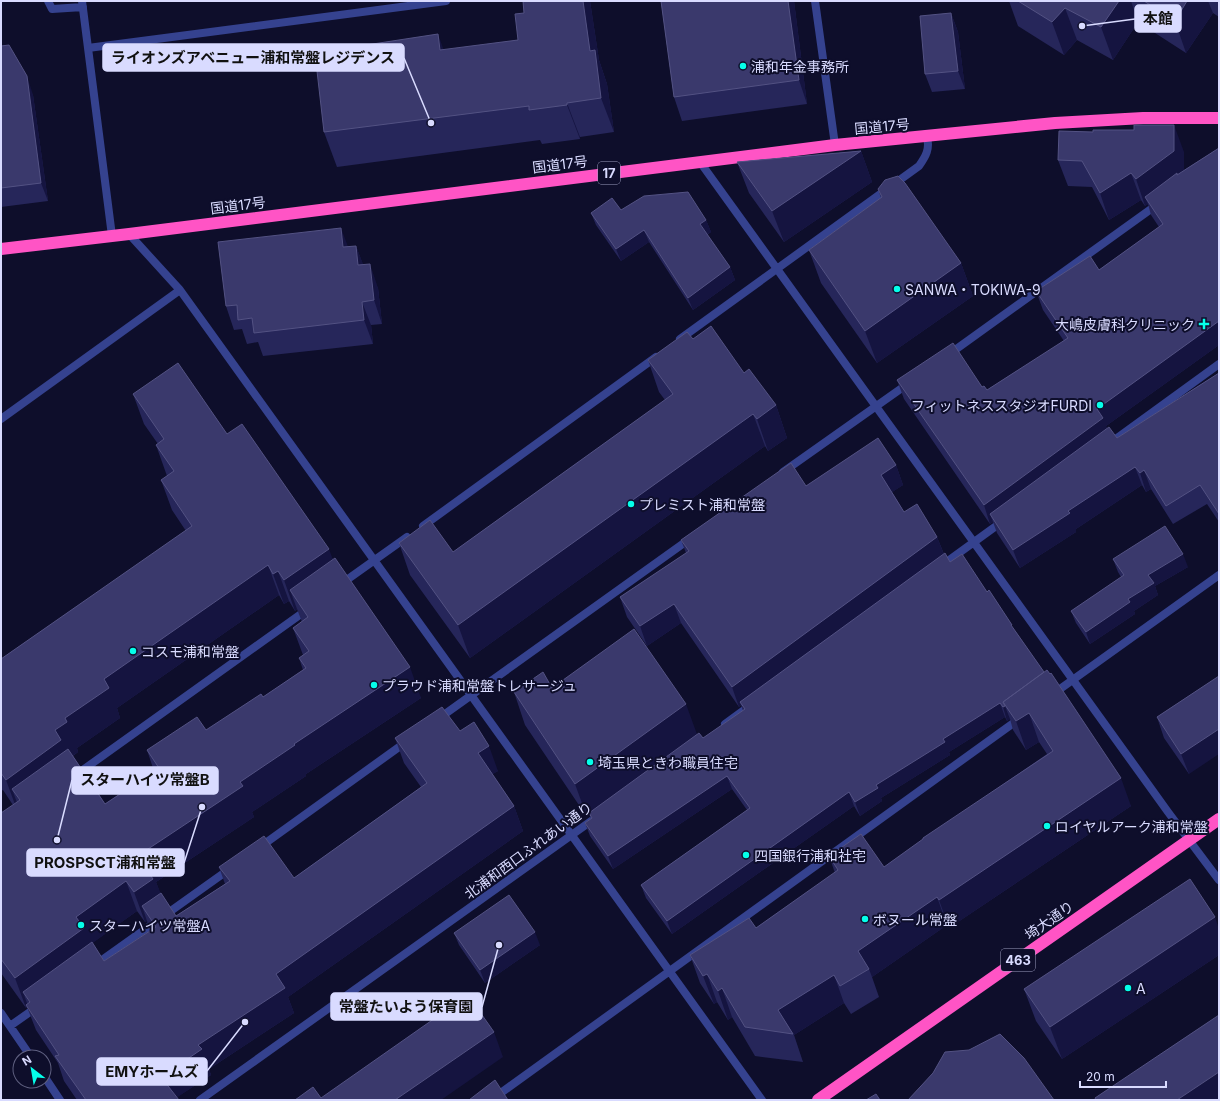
<svg xmlns="http://www.w3.org/2000/svg" width="1220" height="1101" font-family="Inter,'Noto Sans JP',sans-serif">
<style>
.lines{fill:none;stroke-linecap:round;stroke-linejoin:round}
.street{stroke:#35428f;stroke-width:8}
.highway{stroke:#ff54c5;stroke-width:12}
.wall{fill:#26265a;fill-rule:evenodd}
.shaded-wall{fill:#151440}
.building{fill:#3a396c;stroke:#535283}
.poi-dot{fill:#05ffea;stroke:#0e0e2b;stroke-width:1.5}
.labels{text-anchor:middle;dominant-baseline:central;stroke-width:4;stroke-linejoin:round;paint-order:stroke}
.shield{fill:#0e0e2b;stroke:#9c9ebf;stroke-width:1}
.shield-label{font-size:13px;font-weight:bold;fill:#d9dbff}
.poi-label{font-size:14px;fill:#d9dbff;stroke:#0e0e2b;text-anchor:start}
.street-label{font-size:14px;fill:#d9dbff;stroke:#0e0e2b}
.leader{fill:none;stroke:#d9dbff;stroke-width:1.5}
.callout-dot{fill:#d9dbff;stroke:#0e0e2b;stroke-width:1.5}
.callout{fill:#d9dbff;stroke:#d9dbff;stroke-width:1.5}
.callout-label{font-size:15px;text-anchor:middle;font-weight:bold;fill:#111}
</style>
<rect width="100%" height="100%" fill="#0e0e2b"/>
<g class="lines">
<path class="street" d="M48,1L52,9L83,7
M82,1L112,236
M815,1L835,145
M88,48L446,1
M700,162L1168,812L1219,880
M129,234L180,290L762,1100
M680,339L919,166C926,156 930,149 927,137
M948,355L1158,204
M1,419L180,290
M1113,441L1219,364
M783,472L909,383
M423,526L656,357
M941,566L1003,521
M341,584L407,537
M1053,694L1219,575
M438,719L691,538
M725,724L751,705
M73,777L308,609
M260,847L406,742
M95,965L231,868
M1,1013L31,1057
M10,1026L37,1007
M44,1076L60,1100
M200,1100L594,819
M491,1100L1019,719"/>
<path class="highway" d="M1,249L129,234L835,145L1055,123L1143,118H1219
M818,1100L1219,819"/>
</g>
<path class="wall" d="M523,1H590L599,60L607,84L614,132L580,137V139L542,144L540,140L337,167L324,132L342,67L518,40L524,13Z
M661,1H794L807,104L682,121L674,97Z
M1009,1H1219V17L1213,13L1186,53L1138,22L1113,60L1077,40L1064,55L1018,26Z
M951,13L958,32L965,89L932,92L925,74Z
M1,46L33,95L48,201L1,207Z
M1219,148V345L1106,426L1107,429L1117,438L1219,373V522L1207,504L1173,524L1151,489L1146,492L1142,485L1076,529V532L1020,568L997,533L993,522L990,524L904,399L897,380L982,387L987,390L1064,341L1043,310L1036,291L1099,270L1159,227L1151,215L1148,204L1145,206L1141,200L1109,220L1092,187L1068,186L1058,160L1184,152V170Z
M861,151L872,182L784,242L749,193L737,162Z
M878,189L961,263L973,296L877,363L821,283L809,250L881,198Z
M621,210L706,220L711,232L707,235L730,267L735,280L693,310L649,242L621,261L596,225L591,213Z
M356,246L363,265L378,288L382,324L371,325L373,344L263,356L258,342L247,344L242,329L234,330L226,306L348,247Z
M693,339L744,373L776,405L787,438L768,451L765,446L470,658L410,575L399,543L453,552L665,400L659,392L648,360Z
M133,394L227,434L333,559L421,698L306,774V776L252,812L254,817L156,882L160,893L176,916L225,884L219,867L294,878L421,787L404,763L395,738L460,731L498,771L492,774L514,806L523,831L288,997L294,1013L209,1069L211,1075L177,1097L179,1100H77L64,1081L58,1063L36,1030L27,1007L26,1008L1,973V813L13,805L3,790L1,791V659L186,531L172,510L161,480L167,476L156,445L158,444L144,424ZM279,595L284,604L289,601L295,611L297,609L302,622L293,628L303,655L299,658L303,670L263,697L206,730L147,750L154,771L105,804L73,756L78,752L77,748L120,718L117,708ZM137,911L145,922L147,921L151,930L104,961L92,943Z
M896,465L903,485L892,492L904,512L937,537L944,554L950,562L987,592L1014,630L1131,806L949,928L947,925L872,977L879,997L851,1014L844,1003L794,1035L803,1062L755,1056L732,1017L728,1020L717,1002L714,1004L700,983L690,955L756,928L835,873L829,856L884,867L1047,754L1039,742L1026,750L1013,730L1010,719L1007,721L1005,717L949,752L950,755L881,798L882,801L860,816L854,806L672,934L646,898L641,885L747,810L732,789L613,869L590,836L585,823L591,819L590,815L587,817L525,725L514,692L552,688L697,734L703,738L743,711L741,705L739,707L681,623L647,646L627,617L620,597L686,553L681,540L806,486Z
M1113,559L1188,567L1155,586L1158,595L1134,611L1135,614L1090,644L1076,623L1071,611L1121,577L1118,572Z
M1219,676L1189,774L1164,738L1157,717Z
M1219,929V955L1062,1059L1036,1021L1024,989Z
M454,933L540,945L485,983L459,945Z"/>
<path class="shaded-wall" d="M583,1H590L599,60L607,84L614,132L601,98L590,51Z
M788,1H794L807,104L799,80Z
M1119,1H1131L1138,22L1113,60L1101,27Z
M1187,1H1208L1213,13L1186,53L1175,21Z
M1065,8L1077,40L1064,55L1052,22Z
M951,13L958,32L965,89L958,71Z
M438,34L450,68L440,50Z
M27,76L33,95L48,201L41,183Z
M567,103L580,137V139L567,105Z
M1174,125L1184,152V178L1145,197L1148,204L1145,206L1136,179Z
M861,151L872,182L784,242L772,211Z
M1131,173L1141,200L1109,220L1100,193Z
M706,220L711,232L704,236L700,224Z
M341,228L350,252L343,247Z
M644,230L649,242L621,261L616,249Z
M356,246L365,269L358,265Z
M961,263L973,296L877,363L865,331Z
M370,264L378,288L382,324L374,300Z
M730,267L735,280L693,310L688,298Z
M362,302L371,325L373,344L364,320Z
M1219,321V345L1106,426L1110,437L990,514L993,522L990,524L984,505L1097,409Z
M776,405L787,438L768,451L757,419Z
M753,414L765,446L470,658L458,625Z
M896,465L903,485L888,495L881,475Z
M1135,467L1142,485L1076,529V532L1020,568L1013,550L1068,511Z
M1144,470L1151,489L1146,492L1140,473Z
M937,537L945,557L740,702L741,705L739,707L732,687Z
M329,549L340,579L290,590L297,609L295,611L284,580Z
M1183,554L1188,567L1155,586L1158,595L1134,611L1135,614L1090,644L1086,632L1128,599L1148,575Z
M268,565L279,595L117,708L120,718L77,748L78,752L68,759L20,800L12,789L19,808L17,810L6,780L55,730L65,718L104,679Z
M278,571L289,601L284,604L273,574Z
M674,604L681,623L647,646L640,626Z
M410,667L421,698L306,774V776L252,812L254,817L156,882L161,894L142,906L147,921L145,922L134,892L145,867L142,853L240,782L294,744Z
M1000,703L1005,717L949,752L950,755L881,798L882,801L860,816L855,802L876,785L943,739Z
M686,704L698,737L589,813L590,815L587,817L575,784Z
M1005,706L1010,719L1007,721L1003,707Z
M1029,713L1039,742L1026,750L1016,721Z
M1219,729V754L1189,774L1181,754Z
M489,746L498,771L487,778L478,753Z
M727,776L732,789L613,869L608,856Z
M1121,778L1131,806L949,928L939,900Z
M849,792L854,806L672,934L667,921Z
M514,806L523,831L288,997L294,1013L209,1069L211,1075L173,1100L161,1077L198,1045L276,974Z
M126,881L137,911L90,945L30,1002L23,992L28,1006L26,1005L27,1007L26,1008L15,978L76,917Z
M937,897L947,925L872,977L869,969L858,951Z
M1215,917L1219,929V955L1062,1059L1050,1027Z
M535,932L540,945L485,983L480,970Z
M707,974L717,1002L714,1004L703,976Z
M834,975L844,1003L794,1035L778,1010Z
M722,988L732,1017L728,1020L718,991Z
M494,1032L503,1057L441,1100H395Z
M1219,1072V1100H1177Z"/>
<path class="building" d="M523,1H583L590,51L595,50L601,98L567,103V105L529,110V106L324,132L317,71L342,67L340,49L438,34L440,50L518,40L515,14L524,13Z
M661,1H788L799,80L674,97Z
M1018,1H1119L1101,27L1065,8L1052,22Z
M1144,1H1187L1175,21Z
M951,13L958,71L925,74L920,16Z
M9,45L27,76L41,183L1,188V46Z
M1134,125H1174V151L1136,179L1131,173L1100,193L1082,161L1058,160L1059,131L1093,132V130H1134Z
M1219,148V321L1097,409L1103,418L984,505L897,380L953,343L982,387L984,386L987,390L1068,338L1036,291L1090,256L1099,270L1163,224L1145,197L1177,173V175Z
M861,151L772,211L737,162Z
M898,176L905,183L961,263L865,331L809,250L882,197L878,189L885,180Z
M688,192L706,220L700,224L730,267L688,298L644,230L616,249L591,213L612,198L621,210L644,196Z
M341,228L343,247L356,246L358,265L370,264L374,300L362,302L364,320L254,333L252,318L238,320L237,305L226,306L218,242Z
M711,326L744,373L749,369L776,405L757,419L753,414L458,625L399,543L430,520L453,552L673,394L648,360L687,332L693,339Z
M178,363L227,434L242,424L329,549L284,580L278,571L273,574L268,565L104,679L109,688L65,718L67,722L55,730L61,740L6,780L1,773V659L192,526L161,480L174,471L156,445L164,439L133,394Z
M1219,373V514L1200,485L1166,506L1144,470L1140,473L1135,467L1068,511L1070,513L1013,550L990,514L1109,427L1117,438Z
M878,438L896,465L881,475L904,512L917,504L937,537L732,687L674,604L640,626L620,597L689,551L681,540L791,463L806,486Z
M1165,526L1183,554L1148,575L1154,583L1128,599L1130,602L1086,632L1071,611L1124,575L1113,559Z
M945,553L950,562L962,554L987,592L989,590L1012,625H1011L1044,672L1003,702L1005,706L1003,707L1000,703L943,739L945,742L876,785L878,788L855,802L849,792L667,921L641,885L750,808L727,776L608,856L585,823L592,818L589,813L699,733L703,738L745,709L740,702Z
M335,558L410,667L294,744L295,745L240,782L243,786L142,853L150,864L145,867L153,879L134,892L126,881L76,917L84,928L15,978L1,959V813L20,800L12,789L68,749L105,804L159,768L147,750L197,717L206,730L261,694L263,697L306,668L299,658L309,651L293,628L308,617L290,590Z
M634,629L686,704L575,784L514,692L543,672L552,688Z
M1047,670L1050,674L1051,673L1121,778L939,900L937,897L858,951L869,969L840,986L834,975L778,1010L793,1034L745,1027L722,988L718,991L707,974L703,976L690,955L749,918L756,928L838,870L829,856L861,834L884,867L923,839V838L1053,751L1029,713L1016,721L1003,702Z
M1219,676V729L1181,754L1157,717Z
M442,707L460,731L474,722L489,746L478,753L514,806L276,974L285,988L198,1045L202,1049L161,1077L179,1100H86L55,1056L59,1055L26,1005L30,1002L23,992L92,942L104,961L156,927L142,906L161,893L176,916L230,881L219,867L264,836L294,878L427,783L395,738Z
M1190,879L1215,917L1050,1027L1024,989Z
M509,895L535,932L480,970L454,933Z
M468,995L494,1032L395,1100H295L313,1087L321,1098Z
M1219,1015V1072L1177,1100H1096L1095,1098Z
M1000,1034L1024,1058L1054,1100H908L933,1073L945,1052L969,1050Z
M495,1080L508,1100H469Z
M876,1094L880,1100H866Z"/>
<g class="poi-dot">
<circle cx="743" cy="66" r="4"/>
<circle cx="897" cy="289" r="4"/>
<path d="M1202 318h4v4h4v4h-4v4h-4v-4h-4v-4h4z"/>
<circle cx="1100" cy="405" r="4"/>
<circle cx="631" cy="504" r="4"/>
<circle cx="133" cy="651" r="4"/>
<circle cx="374" cy="685" r="4"/>
<circle cx="590" cy="762" r="4"/>
<circle cx="1047" cy="826" r="4"/>
<circle cx="746" cy="855" r="4"/>
<circle cx="865" cy="919" r="4"/>
<circle cx="81" cy="925" r="4"/>
<circle cx="1128" cy="988" r="4"/>
</g>
<g class="labels">
<g class="shield">
<rect x="598" y="162" width="22" height="22" rx="3"/>
<rect x="1001" y="949" width="34" height="22" rx="3"/>
</g>
<g class="shield-label">
<text x="609" y="173">17</text>
<text x="1018" y="960">463</text>
</g>
<g class="poi-label">
<text x="751" y="66">浦和年金事務所</text>
<text x="905" y="289">SANWA・TOKIWA-9</text>
<text x="1195" y="324" text-anchor="end">大嶋皮膚科クリニック</text>
<text x="1092" y="405" text-anchor="end">フィットネススタジオFURDI</text>
<text x="639" y="504">プレミスト浦和常盤</text>
<text x="141" y="651">コスモ浦和常盤</text>
<text x="382" y="685">プラウド浦和常盤トレサージュ</text>
<text x="598" y="762">埼玉県ときわ職員住宅</text>
<text x="1055" y="826">ロイヤルアーク浦和常盤</text>
<text x="754" y="855">四国銀行浦和社宅</text>
<text x="873" y="919">ボヌール常盤</text>
<text x="89" y="925">スターハイツ常盤A</text>
<text x="1136" y="988">A</text>
</g>
<g class="street-label">
<text transform="translate(882 126) rotate(-5)">国道17号</text>
<text transform="translate(560 164) rotate(-7)">国道17号</text>
<text transform="translate(238 205) rotate(-7)">国道17号</text>
<text transform="translate(528 850) rotate(-36)">北浦和西口ふれあい通り</text>
<text transform="translate(1049 920) rotate(-35)">埼大通り</text>
</g>
</g>
<path class="leader" d="M1082 26L1135 19M431 123L404 58M57 840L72 780M202 807L184 863M499 945L482 1007M245 1022L207 1071"/>
<g class="callout-dot">
<circle cx="1082" cy="26" r="4"/>
<circle cx="431" cy="123" r="4"/>
<circle cx="57" cy="840" r="4"/>
<circle cx="202" cy="807" r="4"/>
<circle cx="499" cy="945" r="4"/>
<circle cx="245" cy="1022" r="4"/>
</g>
<g class="callout">
<rect x="1135" y="5" width="46" height="27" rx="4"/>
<rect x="103" y="44" width="301" height="27" rx="4"/>
<rect x="72" y="767" width="146" height="27" rx="4"/>
<rect x="27" y="849" width="157" height="27" rx="4"/>
<rect x="331" y="993" width="151" height="27" rx="4"/>
<rect x="97" y="1058" width="110" height="27" rx="4"/>
</g>
<g class="callout-label">
<text x="1158" y="24">本館</text>
<text x="253" y="63">ライオンズアベニュー浦和常盤レジデンス</text>
<text x="145" y="785">スターハイツ常盤B</text>
<text x="105" y="868">PROSPSCT浦和常盤</text>
<text x="406" y="1012">常盤たいよう保育園</text>
<text x="152" y="1077">EMYホームズ</text>
</g>
<rect width="1220" height="1101" fill="none" stroke="#d9dbff" stroke-width="4"/>
<g transform="translate(32 1069) rotate(329)"><circle r="19" fill="#0e0e2b" stroke="#5f6080"/>
<path d="M0-3L7 15L0 10L-7 15Z" fill="#05ffea"/>
<text y="-6" font-size="11" font-weight="bold" text-anchor="middle" fill="#d9dbff">N</text>
</g>
<path d="M1080 1081v6h86v-6" fill="none" stroke="#d9dbff" stroke-width="2"/>
<text x="1086" y="1081" font-size="12" fill="#d9dbff" stroke="#0e0e2b" stroke-width="3" paint-order="stroke">20 m</text>
</svg>
